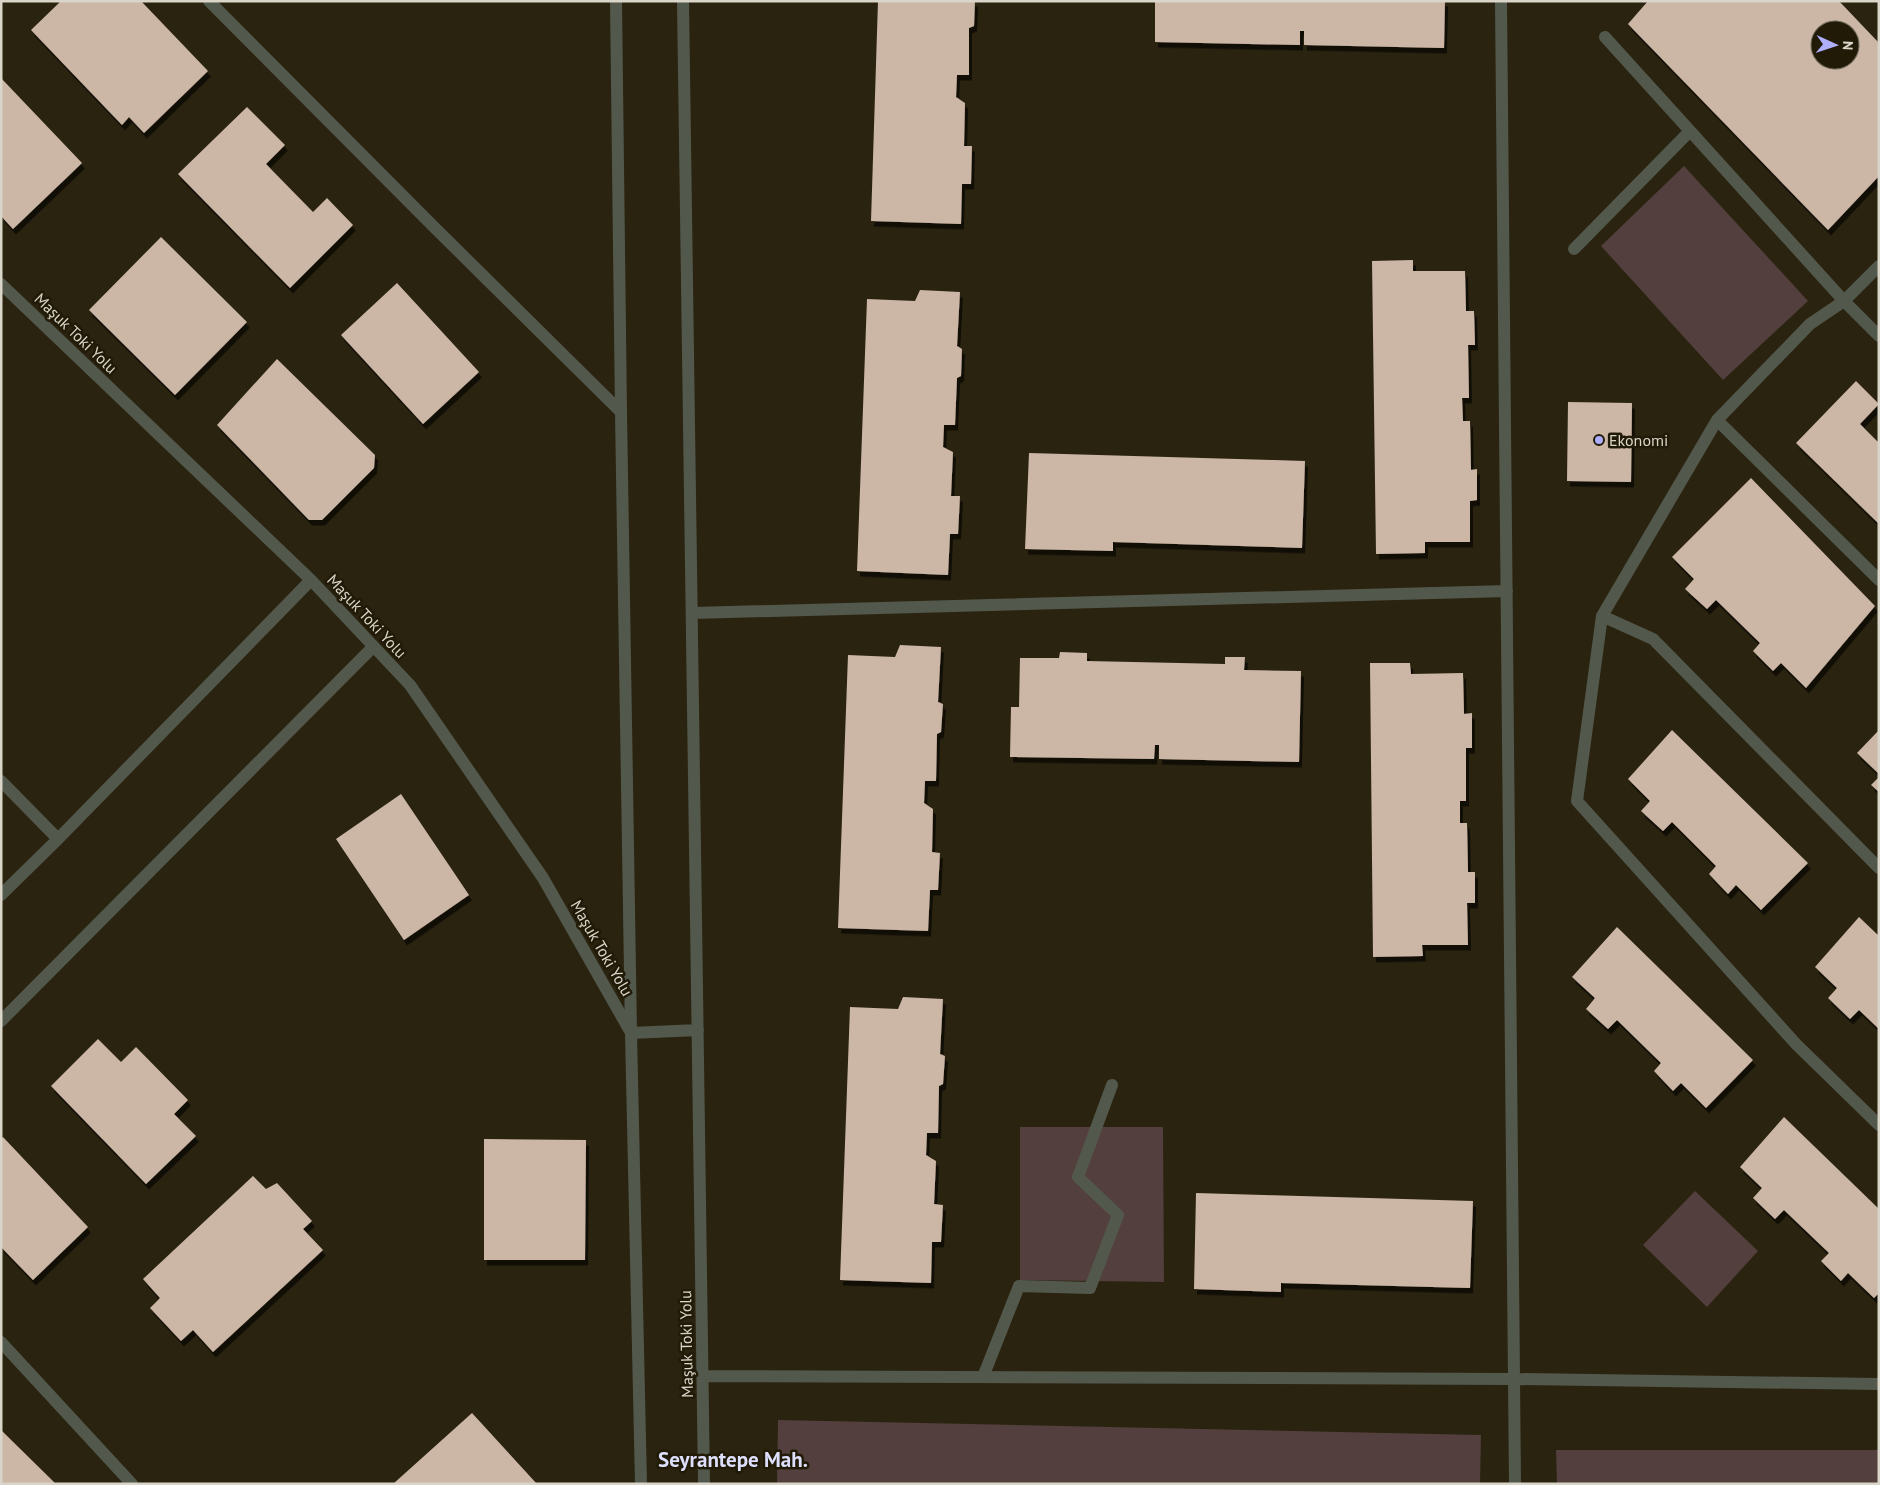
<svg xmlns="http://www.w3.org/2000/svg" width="1880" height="1485" font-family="'PT Sans',sans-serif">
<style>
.green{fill:#533f3d}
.building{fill:#ccb6a6;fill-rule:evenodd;filter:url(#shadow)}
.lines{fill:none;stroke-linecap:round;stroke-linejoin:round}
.lane{stroke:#53584c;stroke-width:12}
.street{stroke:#53584c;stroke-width:12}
.poi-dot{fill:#aeaefa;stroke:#201a07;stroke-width:2}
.labels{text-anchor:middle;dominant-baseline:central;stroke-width:5;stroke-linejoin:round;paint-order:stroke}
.street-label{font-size:16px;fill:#d9d5c9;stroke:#201a07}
.poi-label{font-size:16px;fill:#d9d5c9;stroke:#201a07;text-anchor:start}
.district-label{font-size:21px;font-weight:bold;fill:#dddffc;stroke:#201a07}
</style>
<defs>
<filter id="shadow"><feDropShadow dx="3" dy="5.5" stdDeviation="0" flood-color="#0009"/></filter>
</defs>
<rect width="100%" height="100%" fill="#2a2310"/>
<path class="green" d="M1684,166L1808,301L1723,380L1601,246Z
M1020,1127H1163L1164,1282L1020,1280Z
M1695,1191L1758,1251L1707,1307L1643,1245Z
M778,1420L1481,1435L1480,1484H777Z
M1556,1450H1879V1484H1557Z"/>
<path class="building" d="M61,1H141L208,71L144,133L129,117L122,125L31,30Z
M878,1H975L974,26L969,28V75H957L956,97L965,103L964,146H972L971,184H962L961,224L871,221Z
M1155,1H1445L1444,48L1304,45V31H1300V45L1155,42Z
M1648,1H1839L1879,43V176L1828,230L1628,24ZM1820,30H1850V60H1820Z
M1,78L82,163L13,229L1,216Z
M247,107L285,145L266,164L313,212L327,198L353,225L290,288L178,174Z
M161,237L247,322L175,395L89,310Z
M1413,260V271H1465L1466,311H1474L1475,345H1468L1469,398H1462L1463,421H1470L1471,470L1477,469V500L1470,501V542H1425V553L1376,554L1372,261Z
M397,283L479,372L423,424L341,335Z
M920,290L960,292L957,346L962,349L961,376L957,378L955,425H944L943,447L953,452L951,496H960L958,534H950L948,575L857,571L867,299L915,301Z
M277,359L375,455L374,468L322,520H309L217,425Z
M1856,381L1879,404L1860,424L1879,443V524L1796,443Z
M1568,402L1632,403L1631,482L1567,481Z
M1029,453L1305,461L1302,548L1113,542V551L1025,549Z
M1751,478L1875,606L1806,688L1781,663L1773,671L1753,651L1760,643L1716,600L1707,609L1685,589L1694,579L1672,557Z
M900,645L941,647L938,702L943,704L941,732L937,734L936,781H925L924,803L933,809L932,852L940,853L938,890H930L928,931L838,928L848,655L895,657Z
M1060,652L1087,653V661L1225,664V657H1245L1244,670L1301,671L1299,762L1159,759V745H1155L1154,759L1010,757L1011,707H1019L1020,658H1059Z
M1370,663H1410L1411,674L1463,673L1464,714L1472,713V748H1466V801H1460V823H1467L1468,872H1475V903H1467L1468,945H1422L1423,956L1373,957Z
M1672,730L1808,863L1761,910L1736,885L1728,894L1709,874L1716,866L1672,822L1663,831L1641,811L1650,801L1628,779Z
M1879,730V774L1857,753Z
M1879,777V792L1871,785Z
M401,794L469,895L404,940L336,839Z
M1859,917L1879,936V1029L1859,1010L1850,1019L1828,998L1837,988L1815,967Z
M1617,927L1753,1060L1706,1108L1681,1083L1673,1091L1654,1071L1661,1063L1617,1020L1608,1029L1586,1009L1595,998L1572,977Z
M903,997L943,999L940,1054L945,1056L943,1084L939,1086L938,1133H927L926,1155L936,1161L934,1204L943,1205L941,1242H932L931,1283L840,1280L850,1007L898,1009Z
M98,1039L121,1062L136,1047L188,1100L174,1114L196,1136L146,1184L51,1086Z
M1784,1117L1879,1209V1293L1874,1298L1848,1273L1841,1281L1821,1261L1829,1253L1784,1210L1775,1219L1753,1198L1762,1188L1740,1167Z
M3,1137L88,1227L33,1280L1,1247V1139Z
M484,1139L586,1140L585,1260H484Z
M253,1176L266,1189L277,1183L312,1221L303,1229L323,1250L213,1352L193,1330L181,1341L150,1308L160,1298L143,1279Z
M1196,1193L1473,1201L1470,1288L1281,1283V1292L1194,1289Z
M472,1413L537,1484H393Z
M1,1430L56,1484H1Z"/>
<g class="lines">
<path class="lane" d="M1,781L58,839"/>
<path class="street" d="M209,1L434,227L621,412
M616,1L621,412L631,1033L641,1484
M683,1L704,1484
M1501,1L1515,1484
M1605,37L1844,301L1879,336
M1574,249L1690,131
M1879,266L1844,301L1810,324L1717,420L1602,616L1577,801L1796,1044L1879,1125
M1,284L311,580L410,685L543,878L630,1031
M1717,420L1879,580
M693,613L1507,591
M1602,616L1653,639L1879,868
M1,895L58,839L311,580
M1,1021L373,647
M631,1033L698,1030
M1,1342L132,1484
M702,1376L1515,1379L1879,1384
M983,1377L1019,1286L1090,1288L1118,1215L1078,1177L1112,1085"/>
</g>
<circle class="poi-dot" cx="1599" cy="440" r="5"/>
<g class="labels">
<g class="street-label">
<text transform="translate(76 333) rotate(44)">Maşuk Toki Yolu</text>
<text transform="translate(367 616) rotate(47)">Maşuk Toki Yolu</text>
<text transform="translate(602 948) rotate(60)">Maşuk Toki Yolu</text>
<text transform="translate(686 1344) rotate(-91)">Maşuk Toki Yolu</text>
</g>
<g class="poi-label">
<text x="1609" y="440">Ekonomi</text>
</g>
<g class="district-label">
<text x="733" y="1459">Seyrantepe Mah.</text>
</g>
</g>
<rect width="1880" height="1485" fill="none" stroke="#d9d5c9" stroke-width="5"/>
<g transform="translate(1835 45) rotate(93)"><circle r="24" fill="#201a07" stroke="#6a6555"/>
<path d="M0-4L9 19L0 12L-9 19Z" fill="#aeaefa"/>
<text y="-8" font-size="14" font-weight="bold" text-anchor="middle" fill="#d9d5c9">N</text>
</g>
</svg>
